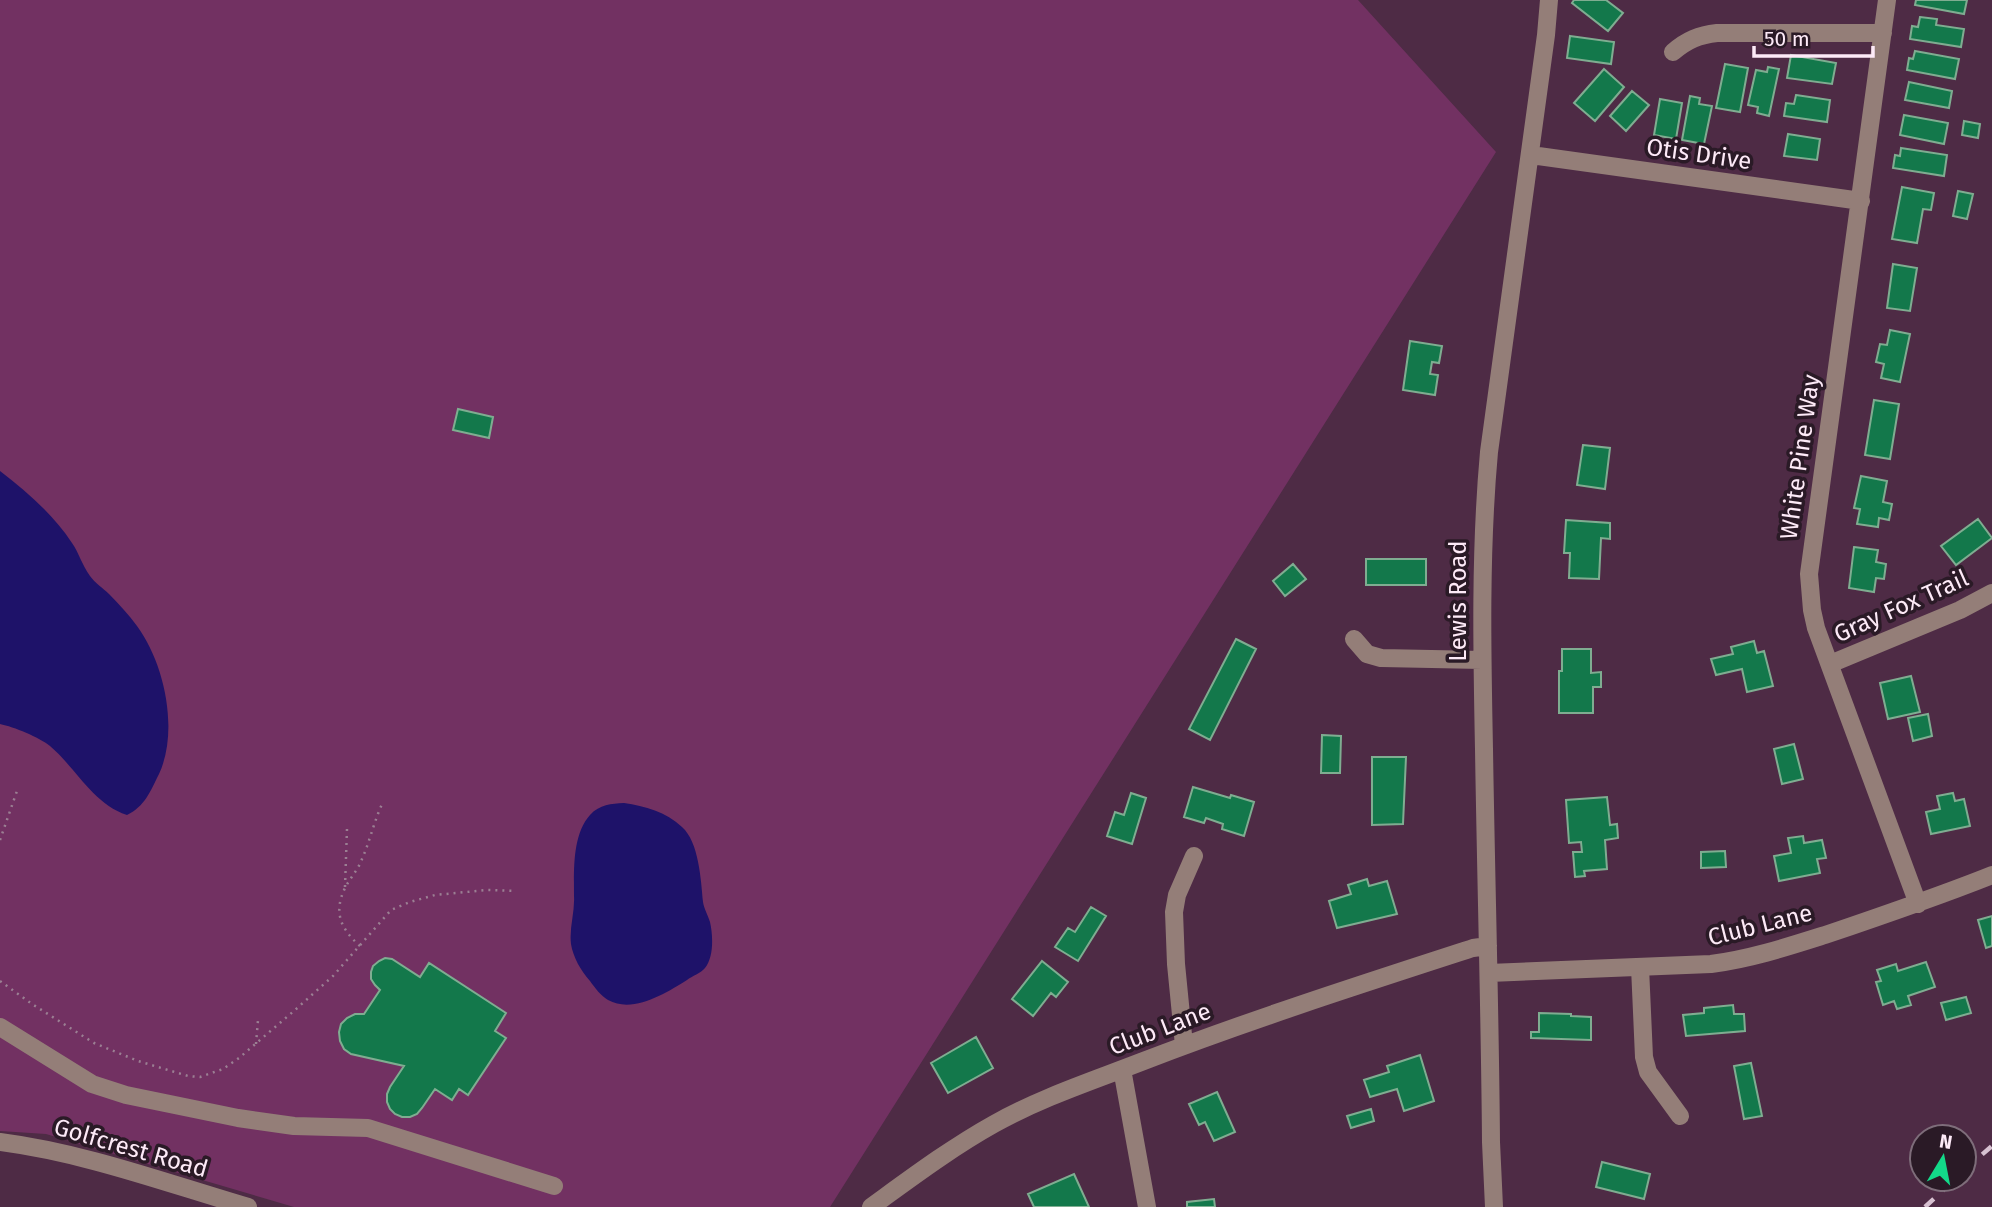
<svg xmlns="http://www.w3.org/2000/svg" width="1992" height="1207" font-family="'Fira Sans',sans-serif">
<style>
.green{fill:#723162}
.water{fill:#1e1269}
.building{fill:#13784b;stroke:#7fad91;stroke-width:2}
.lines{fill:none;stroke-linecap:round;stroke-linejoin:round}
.path{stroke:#9b7f93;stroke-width:2.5;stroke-dasharray:2 5;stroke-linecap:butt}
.minor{stroke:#947e78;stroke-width:18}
.rail{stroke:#d7c1d1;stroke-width:4.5;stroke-dasharray:12 12;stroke-linecap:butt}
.labels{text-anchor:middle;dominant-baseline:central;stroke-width:7;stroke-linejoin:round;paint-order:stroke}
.street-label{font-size:24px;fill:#fdeaf7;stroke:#2a1a26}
</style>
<rect width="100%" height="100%" fill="#4e2b45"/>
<path class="green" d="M0,0H1358L1496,152L830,1207H294L46,1134L0,1131Z"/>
<path class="water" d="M0,471C27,492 53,514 72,543C79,553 82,565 90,576C95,583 103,588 109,594C119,604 129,615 137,626C165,664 179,731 159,774C150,792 145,806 127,815C93,804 76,768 50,746C39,737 14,727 0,724Z
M624,803C645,806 666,812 682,827C699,842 701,880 703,902C704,909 708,915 710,922C713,935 714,957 705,968C701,973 692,976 687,980C666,993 633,1014 608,1000C601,996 595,988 590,981C581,971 573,957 571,944C569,928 575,912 574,896C574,871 572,835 590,815C600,804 611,804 624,803Z"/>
<path class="building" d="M1574,0H1606L1623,13L1608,31L1572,3Z
M1916,0H1967L1964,14L1915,5Z
M1920,17L1937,19L1936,25L1964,29L1961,47L1910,39L1912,26L1918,27Z
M1570,36L1614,42L1611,64L1567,58Z
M1915,51L1959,59L1955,79L1907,70L1909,58L1913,59Z
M1791,55L1836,63L1832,84L1787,78Z
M1725,64L1748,68L1740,112L1716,108Z
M1768,67L1779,69L1769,116L1757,113L1758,107L1748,105L1756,70L1767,72Z
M1604,69L1624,87L1595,121L1574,103Z
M1909,82L1952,91L1949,108L1905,100Z
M1632,91L1649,105L1626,131L1610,116Z
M1796,95L1830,100L1827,122L1784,116L1786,103L1794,104Z
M1690,96L1700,98L1699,104L1712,106L1704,144L1682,140Z
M1660,99L1682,103L1676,139L1654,135Z
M1904,115L1948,123L1944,144L1900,135Z
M1964,121L1980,124L1978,138L1962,135Z
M1788,134L1820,139L1817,160L1784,156Z
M1901,148L1947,155L1944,176L1893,168L1895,155L1900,156Z
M1902,187L1934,193L1931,210L1923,209L1917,243L1892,239Z
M1958,191L1973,194L1967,219L1953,216Z
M1893,264L1917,268L1910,311L1887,308Z
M1890,330L1910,334L1900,382L1881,378L1884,364L1876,362L1880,344L1887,345Z
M1410,341L1442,346L1439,363L1432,362L1430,374L1438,375L1435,395L1403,390Z
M1874,400L1899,404L1890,459L1865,455Z
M458,409L493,417L489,438L453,430Z
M1583,445L1610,448L1605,489L1577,485Z
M1861,476L1887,481L1883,502L1892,504L1889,520L1879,518L1878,527L1857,524L1860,509L1854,508Z
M1978,519L1992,538L1956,565L1941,546Z
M1566,520L1610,523V539L1601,538L1599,579L1569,578L1570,553H1564Z
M1854,547L1878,550L1876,562L1886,564L1884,579L1876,578L1874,592L1849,588Z
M1366,559H1426V585H1366Z
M1293,564L1306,579L1285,596L1273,581Z
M1236,639L1256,649L1210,740L1189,729Z
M1754,641L1757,653L1764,651L1773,686L1747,692L1742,669L1716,675L1711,659L1733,654L1731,647Z
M1562,649H1591V673L1601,672V687H1593V713H1559V671H1562Z
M1911,676L1920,712L1888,719L1880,683Z
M1928,714L1932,736L1913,741L1908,718Z
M1322,735L1341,736L1340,773H1321Z
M1794,744L1803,779L1782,784L1774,749Z
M1372,757H1406L1403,824L1372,825Z
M1193,787L1230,798L1231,795L1254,802L1244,836L1222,829L1223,824L1206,818L1204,823L1184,817Z
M1131,793L1146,798L1132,844L1107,836L1115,812L1124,815Z
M1953,793L1955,801L1964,799L1970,826L1931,834L1926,812L1940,809L1937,796Z
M1607,797L1610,825L1617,824L1618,838L1605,840L1607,869L1584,871L1585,876L1575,877L1573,852H1582L1581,842L1569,843L1566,800Z
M1803,836L1804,843L1822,840L1826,858L1817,859L1820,873L1779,881L1774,856L1791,853L1788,838Z
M1725,851L1726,867L1701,868V852Z
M1367,879L1369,886L1387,881L1397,914L1337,928L1329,901L1351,894L1348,885Z
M1091,907L1106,916L1078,961L1055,947L1068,928L1075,932Z
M1992,916V946L1986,948L1978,920Z
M385,958L392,959L420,977L429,963L506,1013L495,1031L506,1038L468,1095L459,1089L452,1100L435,1089L422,1108L417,1114L410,1117H402L395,1114L390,1109L387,1102V1094L390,1087L404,1066L351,1054L344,1049L340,1041L339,1032L341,1024L347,1018L355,1014H364L380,990L375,985L371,979V972L373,966L379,961Z
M1042,961L1068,982L1056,997L1051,993L1033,1016L1012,999Z
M1926,962L1935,987L1908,996L1911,1005L1897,1009L1894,1001L1883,1005L1876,982L1881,981L1877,970L1896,964L1898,971Z
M1966,997L1971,1013L1946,1020L1941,1003Z
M1733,1005L1734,1014H1744L1745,1031L1686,1036L1683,1015L1704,1013V1008Z
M1539,1013L1571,1014V1016L1591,1017V1040L1531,1038V1032H1539Z
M976,1037L993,1068L948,1093L931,1063Z
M1420,1055L1434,1101L1404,1111L1397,1089L1370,1097L1364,1080L1389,1072L1387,1066Z
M1751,1063L1762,1116L1744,1119L1734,1066Z
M1217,1092L1235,1132L1214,1141L1205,1122L1199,1125L1189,1104Z
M1371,1109L1374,1121L1351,1128L1347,1116Z
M1602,1162L1650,1174L1644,1199L1596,1187Z
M1074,1174L1089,1207H1034L1028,1194Z
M1214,1199L1215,1207H1187V1202Z"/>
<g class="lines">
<path class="path" d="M0,840L18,788
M345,887L347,829
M360,946C341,929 333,913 345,888C350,878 358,870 362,859C370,841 374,821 383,802
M0,981L32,1004L94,1043L138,1061L188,1076L200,1077L223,1069L239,1058L295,1010L333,976L391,910L410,902L435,895L487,890L516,891
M256,1044L258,1020"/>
<path class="minor" d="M1887,0L1809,574L1812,610L1816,628L1918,904
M1673,52C1687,40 1699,35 1717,33H1883
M1531,155L1861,201
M1354,639L1367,654L1381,658L1482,660
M1830,664L1960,610L1992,593
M1640,967L1644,1057L1648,1072L1680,1116
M1489,973L1711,964C1750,959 1787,947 1825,935C1881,916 1937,897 1992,875
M0,1027L92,1084L126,1095L238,1118L294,1126L368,1128L554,1186
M1184,1045L1176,964L1174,912L1177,895L1194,856
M1122,1069L1147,1207
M0,1142C85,1153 166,1183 248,1207
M871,1207C911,1178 951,1148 994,1124C1040,1098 1092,1081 1141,1062C1250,1020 1362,984 1473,948L1488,946
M1494,1207L1491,1142C1490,1011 1486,880 1484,749C1482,650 1480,551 1489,452L1546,35L1549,0"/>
<path class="rail" d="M1964,1170L1992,1146
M1925,1207L1955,1179"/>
</g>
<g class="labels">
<g class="street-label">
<text transform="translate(1699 154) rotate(8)">Otis Drive</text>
<text transform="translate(1800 457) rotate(-82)">White Pine Way</text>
<text transform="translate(1458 601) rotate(-90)">Lewis Road</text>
<text transform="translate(1901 606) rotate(-24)">Gray Fox Trail</text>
<text transform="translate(1760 925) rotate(-14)">Club Lane</text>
<text transform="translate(1160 1029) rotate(-21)">Club Lane</text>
<text transform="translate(131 1148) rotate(16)">Golfcrest Road</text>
</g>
</g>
<g transform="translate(1943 1158) rotate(10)"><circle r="33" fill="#2a1a26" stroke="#7e6d7a" stroke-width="2"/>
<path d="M0-5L12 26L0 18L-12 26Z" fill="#13d989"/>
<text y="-10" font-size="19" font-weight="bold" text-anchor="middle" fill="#fdeaf7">N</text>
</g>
<path d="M1754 46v10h119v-10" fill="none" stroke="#fdeaf7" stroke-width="3.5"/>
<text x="1764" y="46" font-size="21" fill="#fdeaf7" stroke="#2a1a26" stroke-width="5" paint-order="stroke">50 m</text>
</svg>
